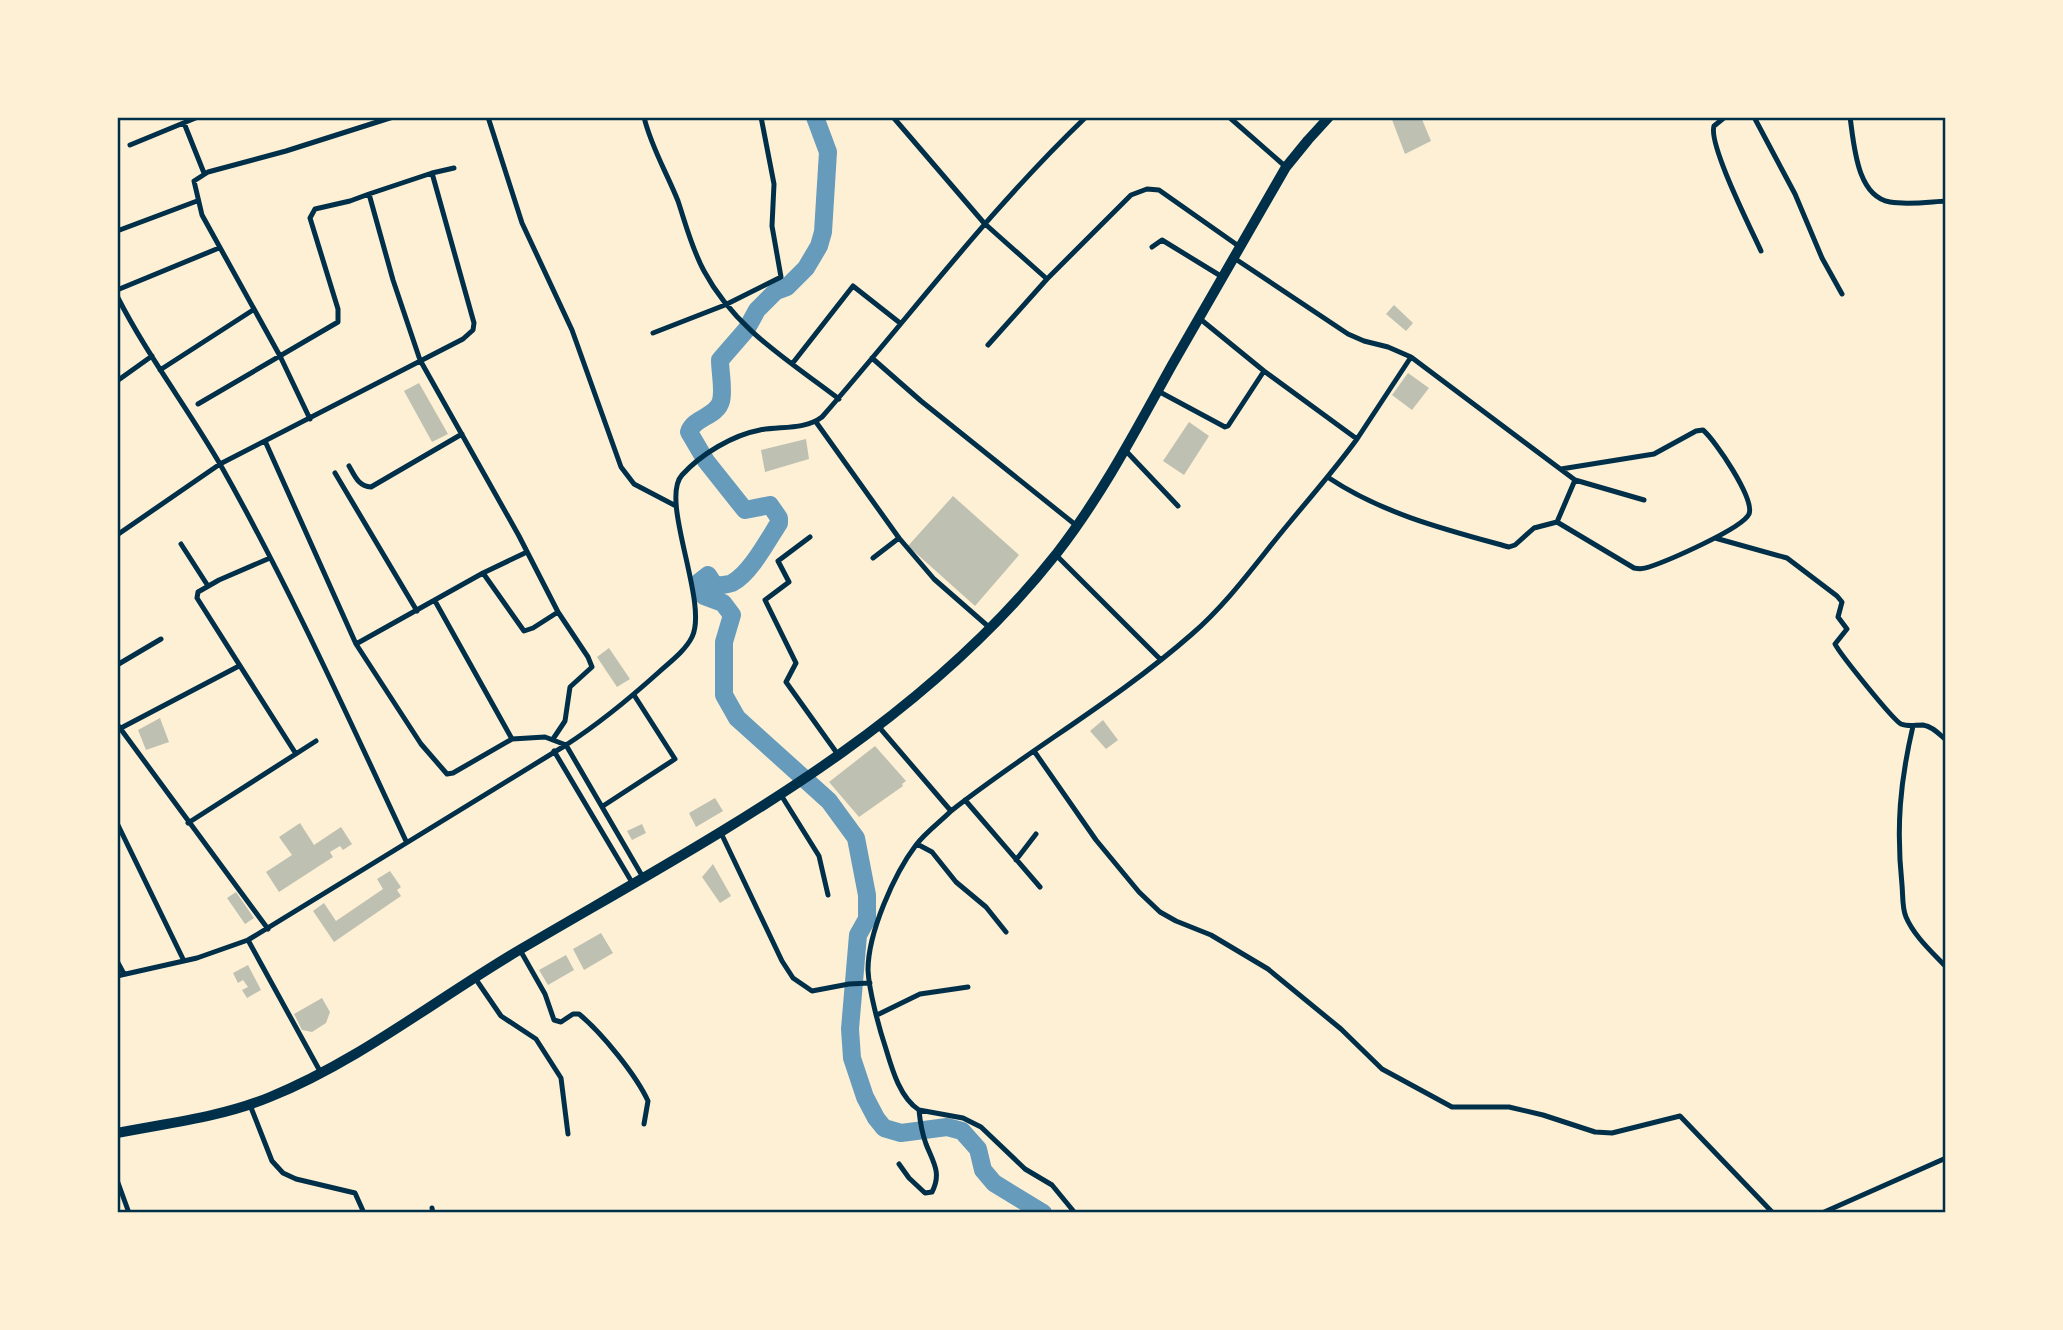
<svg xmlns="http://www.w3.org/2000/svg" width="2063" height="1330" font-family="'Open Sans',sans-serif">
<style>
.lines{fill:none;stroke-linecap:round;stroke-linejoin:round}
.river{stroke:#669bbc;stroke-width:18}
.building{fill:#bec0b2}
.minor{stroke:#003049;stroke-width:5}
.trunk{stroke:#003049;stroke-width:10}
.neatline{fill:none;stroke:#003049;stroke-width:2.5}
</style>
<rect width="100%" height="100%" fill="#fdf0d5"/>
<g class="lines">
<path class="river" d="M815,117L828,152L823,232L819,246L806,268L787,287L776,291L757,310L746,330L720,360C720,372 724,389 721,401C717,417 694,417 689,432L706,461L745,510L770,505L779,518V523C768,540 750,574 732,583C727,585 720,585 715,586L708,575L699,582L704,596L723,603L732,615L724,642V695L737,718L829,801L856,838L867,895V919L858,935L850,1029L852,1058L865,1097L876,1118L884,1128L901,1133L947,1127L962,1131L978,1149L983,1170L994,1183L1043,1213"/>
</g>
<path class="building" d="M1391,117H1421L1431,141L1405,154Z
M1394,305L1413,323L1406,331L1386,314Z
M1408,373L1429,388L1412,410L1392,395Z
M419,383L448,434L432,442L404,391Z
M1189,422L1209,436L1184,475L1163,461Z
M806,439L809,459L765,472L761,450Z
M953,496L1019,555L975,606L908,546Z
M609,648L630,679L617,687L597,657Z
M160,718L169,742L146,750L138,730Z
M1103,720L1118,740L1106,749L1090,731Z
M875,746L906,781L902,784L903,786L859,817L829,782Z
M715,798L723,811L696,827L689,813Z
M300,823L314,845L341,827L352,844L343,850L340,846L330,852L333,857L279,892L266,872L292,855L279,837Z
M642,824L646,833L632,840L627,831Z
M713,864L731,896L720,903L702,877Z
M390,871L401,887L397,890L401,896L334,942L313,911L324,903L336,921L383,889L377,879Z
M236,892L254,918L245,924L227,898Z
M601,933L613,953L584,970L573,949Z
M566,955L574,970L548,985L539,970Z
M248,965L261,990L247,998L242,990L248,987L243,980L238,983L233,973Z
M322,998L330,1012L326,1023L312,1032L302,1030L294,1014Z"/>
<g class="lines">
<path class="minor" d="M488,117L522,223L572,330L621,467L634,484L676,506
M644,117C651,147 667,173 678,201C686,225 692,249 704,271C735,329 788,360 839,399
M893,117L984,223L1047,279L1131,195L1147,189L1159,190L1240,247
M1229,117L1286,167
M1725,117L1714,126C1708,144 1751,229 1761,251
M1754,117L1795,194L1822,258L1842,294
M1850,117C1854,143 1856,196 1890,202C1908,205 1928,202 1946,201
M184,123L204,173
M130,145L198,117
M432,173L454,168
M117,231L197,201
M1152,247L1162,240L1224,278
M1234,258L1348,334L1364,341L1388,347L1411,357L1575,480L1557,522L1634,568C1639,569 1644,569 1649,567C1667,561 1742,529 1749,514C1755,499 1715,440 1703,430L1696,431L1654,454L1561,469
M117,290L219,248
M117,296C147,355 187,407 220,464C289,586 347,715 406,841
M1199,318L1264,371L1357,439L1411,357
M653,333L725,305L781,277L772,226L774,184L761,117
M988,345L1047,279
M872,358L921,401L1077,526
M792,364L853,286L900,323
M160,370L253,310
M117,381L152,356
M1158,391L1225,427L1228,426L1264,371
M198,404L338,322V309L310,218L315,209L350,201L369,194
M310,419L280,356L202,215L194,181L208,172L286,151L393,117
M816,422L899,538
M265,441L356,644L421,744L447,774L453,773L512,739
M1126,451L1178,506
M349,466C355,476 358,486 371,487L462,434
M335,473L417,611
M1329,478C1383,514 1447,530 1509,547L1515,545L1534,528L1557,522
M1575,480L1644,500
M117,535L220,464L463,339L473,330L474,323L432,173L369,194L393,280L420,360L519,536L558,612L588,657L592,667L570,687L565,721L553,739
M810,537L778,561L789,582L765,600L796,663L786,682L839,756
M1715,538L1787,558L1837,596L1842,602L1838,617L1847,629L1835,644C1840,654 1893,720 1901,724C1908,727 1915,725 1923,725C1932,726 1939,734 1946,740
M181,544L208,586
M1056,555L1161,660
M270,558L219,580L198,592L197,598L296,754
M873,558L899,538L934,579L990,628
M483,573L524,631L533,628L558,612
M435,601L512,739L545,737L566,745L644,879
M356,644L483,573L527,552
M117,665L161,639
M117,724L268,929
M1913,726C1900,782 1896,827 1902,885C1903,895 1902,908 1906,917C1914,936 1932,952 1946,967
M879,727L951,811C940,822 926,832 916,845C894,874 868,933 868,970C869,991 879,1028 886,1049C892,1069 900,1098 919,1110
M121,728L239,666
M554,751L633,884
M1034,751L1096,840L1139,892L1160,912L1176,921L1211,935L1268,969L1341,1029L1382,1069L1452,1107H1509L1543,1115L1595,1132L1612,1133L1680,1116L1773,1213
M781,795L819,856L828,895
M965,800L1040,887
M603,806L675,759L634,695
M951,811C1030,749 1117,700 1192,634C1230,601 1258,560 1290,522C1313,494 1336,468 1357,439
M117,823L184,961
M188,823L316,741
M721,833L782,961L793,978L812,991L849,984L870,983
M917,844L932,852L956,882L986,907L1006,932
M1016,860L1036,834
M248,940L321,1073
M520,950L545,994L554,1020L561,1022L573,1014H579C602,1033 636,1075 648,1101L644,1124
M117,961L124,974
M117,976L197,958L248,940L566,745C600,723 629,699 659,672C670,662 685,651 692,637C709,603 659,500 682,475C701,454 733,435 760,430C780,426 805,430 822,417C911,315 988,211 1086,117
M475,978L501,1016L536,1039L561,1078L568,1134
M877,1015L920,994L968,987
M250,1105L272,1161L283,1173L296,1179L355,1193L364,1213
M919,1110L963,1118L981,1127L1025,1169L1052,1185L1075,1213
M899,1164L909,1178L925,1193L932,1192C942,1173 933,1162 926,1144C922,1133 920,1121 919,1110
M117,1180L129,1213
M432,1208L433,1213
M1822,1213L1946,1158"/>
<path class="trunk" d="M117,1133C168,1123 222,1117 270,1097C359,1061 439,997 521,949C715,835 915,733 1057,553C1102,495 1136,430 1172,365C1210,299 1248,233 1286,167L1308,140L1329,117"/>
</g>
<rect width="2063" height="1330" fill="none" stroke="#fdf0d5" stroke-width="238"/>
<rect x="119" y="119" width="1825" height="1092" class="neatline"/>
</svg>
